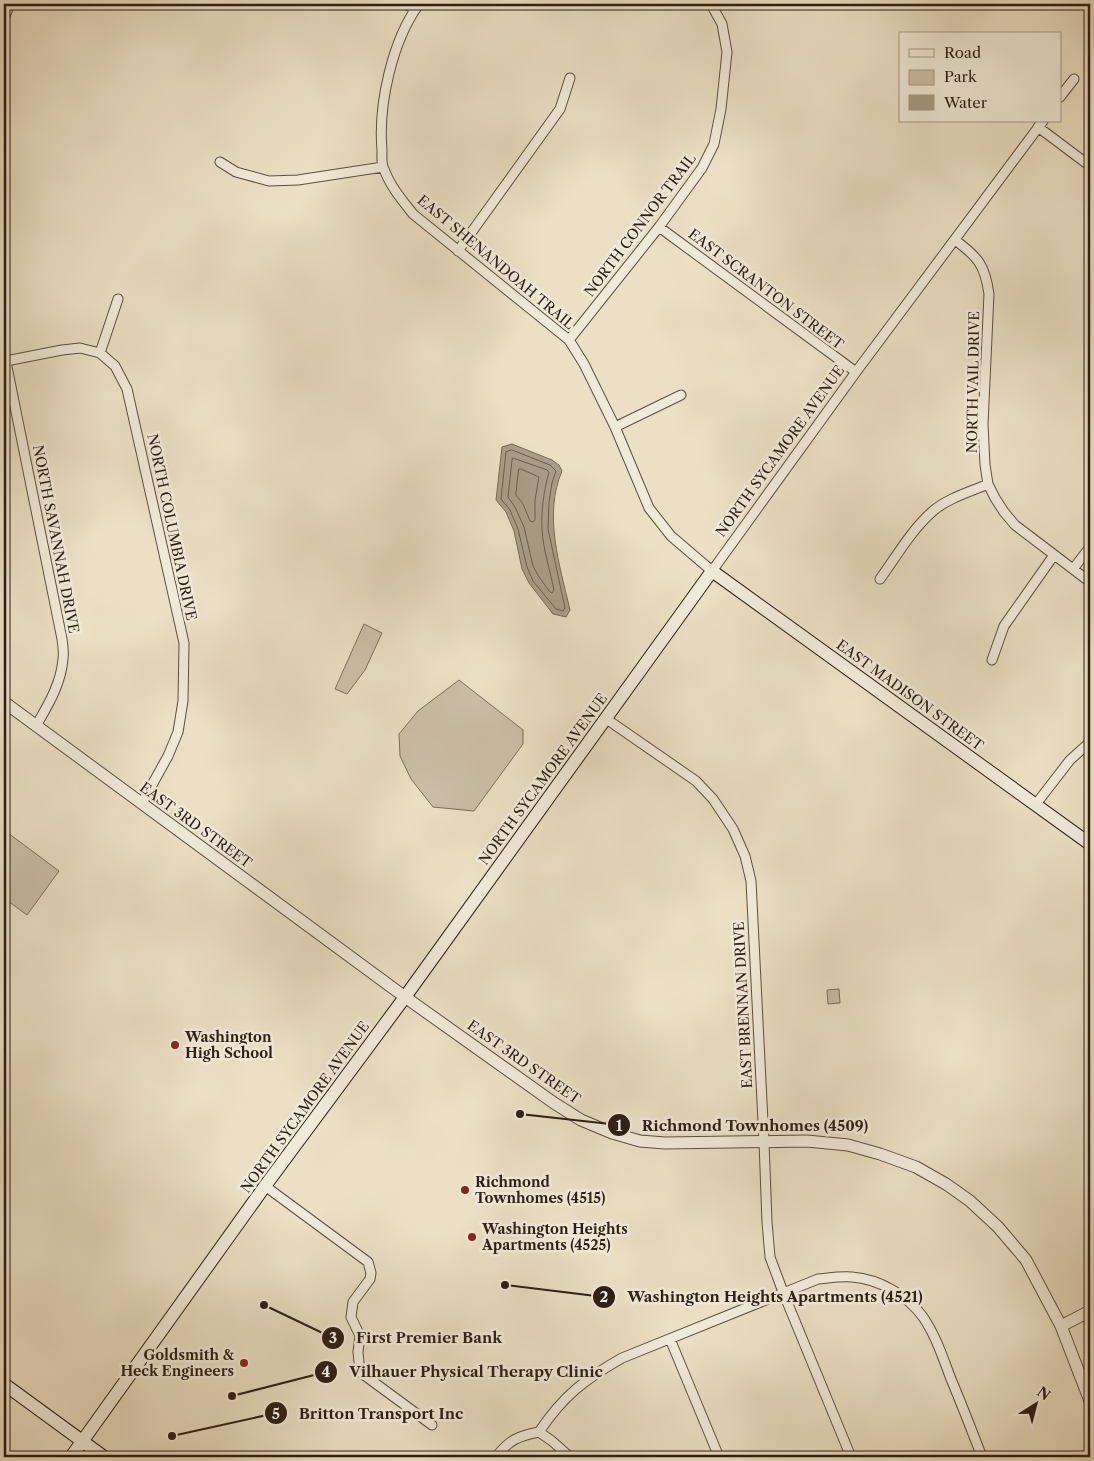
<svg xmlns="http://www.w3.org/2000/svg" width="1094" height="1461" font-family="'Libre Caslon Text',serif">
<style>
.green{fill:#cbbea7;stroke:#7c6e5d}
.water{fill:#aa9d88;stroke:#786a59}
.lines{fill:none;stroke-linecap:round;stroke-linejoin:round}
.shore{stroke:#6c5d4e;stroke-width:1}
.minor-casing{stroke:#5c4e40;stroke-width:11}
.tertiary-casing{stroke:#5c4e40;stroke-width:13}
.secondary-casing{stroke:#2d1d13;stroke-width:14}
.minor{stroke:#f2ead9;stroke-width:9}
.tertiary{stroke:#f2ead9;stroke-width:11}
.secondary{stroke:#f2ead9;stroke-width:12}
.poi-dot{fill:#8f2418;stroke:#f2ead9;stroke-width:2}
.labels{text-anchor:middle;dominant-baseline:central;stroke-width:5;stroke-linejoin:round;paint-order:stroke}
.street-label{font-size:14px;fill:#2d1d13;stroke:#f2ead9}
.poi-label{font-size:14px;font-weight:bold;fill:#2d1d13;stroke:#f2ead9;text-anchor:start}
.leader{fill:none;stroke:#2d1d13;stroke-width:2}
.callout-dot{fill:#2d1d13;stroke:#f2ead9;stroke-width:2}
.mark-label{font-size:15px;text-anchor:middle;font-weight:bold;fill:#fff}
.callout-label{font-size:15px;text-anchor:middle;font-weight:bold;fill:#2d1d13;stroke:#f2ead9;stroke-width:5;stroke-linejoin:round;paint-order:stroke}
</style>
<rect width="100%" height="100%" fill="#ebdfc5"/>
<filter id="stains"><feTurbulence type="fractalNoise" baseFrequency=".004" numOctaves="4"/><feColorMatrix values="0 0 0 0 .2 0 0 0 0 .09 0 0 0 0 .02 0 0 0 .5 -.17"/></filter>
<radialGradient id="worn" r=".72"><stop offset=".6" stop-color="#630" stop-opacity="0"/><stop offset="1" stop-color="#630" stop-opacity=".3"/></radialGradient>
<path class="green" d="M364,624L382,633L365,670L347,694L335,689Z
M459,680L523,730V744L474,811L433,807L411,779L400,756L399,734L418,711Z
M4,830L59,871L27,915L4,898Z
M839,989L840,1003L828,1004L827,990Z"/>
<path class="water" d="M512,444L552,460L559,465L562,471C543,515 560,566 570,610L566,617L553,614L529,583L522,569L514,531L506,512L496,500L502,447Z"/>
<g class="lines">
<path class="shore" d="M512,450L550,465L556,471L552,483L549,502L548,529L565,608L563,611L556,609L533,581L527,567L518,529L510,510L501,499L506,452Z
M513,458L547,470L549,472C544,490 541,510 542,529C543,549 550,570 554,590L552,593L550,592L539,577L533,566L524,527L515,507L508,497L512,460Z
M519,469H521L539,477L535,500V520L533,522L530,521L523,504L516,495Z"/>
<g class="minor-casing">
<path id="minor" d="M406,4L415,10
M419,4C392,41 378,105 382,150C382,156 381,164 384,169C390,186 402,200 413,214L569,340L584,364L615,427L649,508L671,536L712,571L856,372L1043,121
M4,18L10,4
M1060,97L1074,79
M1038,127L1090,166
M220,162L236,172L269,181L298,180L383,167
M659,227L856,372
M955,240C978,257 985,265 989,294L983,424L985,465L988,484L995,498L1004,512L1015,525L1090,582
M458,251L560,109L570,78
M569,340L659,227L702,168L714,144L721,109L727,52L722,24L711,4
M4,352L62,639C63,646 64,653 63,659C61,684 48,705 36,726
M100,353L118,299
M6,361L62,350L80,348L100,353L115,366L127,389L184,643L183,701L178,732L168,756L142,803
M615,427L681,395
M1073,569L1090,547
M880,579C896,557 912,529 933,511C948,498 970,492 988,484
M992,660L1004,626L1054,555
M605,718L696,781L713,799L733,829L745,856L751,881L764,1142L767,1222L770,1257L783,1292L851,1457
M1036,804L1070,760L1090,742
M265,1186L368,1262L371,1273L370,1279L353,1302L351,1317L360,1336L358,1352L360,1372L432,1425
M670,1339L719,1457
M539,1432C563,1396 585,1379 622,1358L818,1279C829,1278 841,1276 852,1277C879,1279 907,1295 923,1317C936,1336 943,1358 951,1379C962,1405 972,1431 982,1457
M539,1432L552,1441L570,1457
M496,1457C509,1440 518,1436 539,1432"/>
</g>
<g class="tertiary-casing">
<path id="tertiary" d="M4,702L405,997L554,1103L581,1120L612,1133L640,1141L665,1143L807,1141L848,1145L880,1154L916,1167L946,1184L970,1201L998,1227L1026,1260L1061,1326L1090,1401
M1061,1326L1090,1311"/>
</g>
<g class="secondary-casing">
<path id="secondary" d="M4,1384L104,1457
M71,1457L265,1186L405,997L712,571L1090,844"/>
</g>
<use href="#minor" class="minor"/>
<use href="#tertiary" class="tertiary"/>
<use href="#secondary" class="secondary"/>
</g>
<g class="poi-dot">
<circle cx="175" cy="1045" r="5"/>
<circle cx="465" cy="1190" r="5"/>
<circle cx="472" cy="1237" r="5"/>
<circle cx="244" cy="1363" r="5"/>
</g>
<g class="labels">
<g class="street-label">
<text transform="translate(640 225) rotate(-53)">NORTH CONNOR TRAIL</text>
<text transform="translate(496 262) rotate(40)">EAST SHENANDOAH TRAIL</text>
<text transform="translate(766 289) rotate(37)">EAST SCRANTON STREET</text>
<text transform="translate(973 382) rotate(-89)">NORTH VAIL DRIVE</text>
<text transform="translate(780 451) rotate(-54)">NORTH SYCAMORE AVENUE</text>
<text transform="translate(172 527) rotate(78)">NORTH COLUMBIA DRIVE</text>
<text transform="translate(56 539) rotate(79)">NORTH SAVANNAH DRIVE</text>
<text transform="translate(910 695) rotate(36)">EAST MADISON STREET</text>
<text transform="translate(543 779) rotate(-54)">NORTH SYCAMORE AVENUE</text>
<text transform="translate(196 825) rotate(36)">EAST 3RD STREET</text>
<text transform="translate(743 1005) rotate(-93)">EAST BRENNAN DRIVE</text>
<text transform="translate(524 1062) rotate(35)">EAST 3RD STREET</text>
<text transform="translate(305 1107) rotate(-54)">NORTH SYCAMORE AVENUE</text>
</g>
<g class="poi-label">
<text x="185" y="1037">Washington<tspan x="185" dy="16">High School</tspan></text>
<text x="475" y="1182">Richmond<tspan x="475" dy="16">Townhomes (4515)</tspan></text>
<text x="482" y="1229">Washington Heights<tspan x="482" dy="16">Apartments (4525)</tspan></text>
<text x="234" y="1355" text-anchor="end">Goldsmith &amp;<tspan x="234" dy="16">Heck Engineers</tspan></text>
</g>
</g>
<path class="leader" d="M520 1114L619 1125M505 1285L604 1297M264 1305L333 1338M232 1396L326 1372M172 1436L276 1413"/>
<g class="callout-dot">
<circle cx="520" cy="1114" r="5"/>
<circle cx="505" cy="1285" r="5"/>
<circle cx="264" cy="1305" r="5"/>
<circle cx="232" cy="1396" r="5"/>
<circle cx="172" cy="1436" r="5"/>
<circle cx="619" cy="1125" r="12"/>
<circle cx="604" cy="1297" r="12"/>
<circle cx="333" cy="1338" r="12"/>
<circle cx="326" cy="1372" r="12"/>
<circle cx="276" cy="1413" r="12"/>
</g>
<g class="mark-label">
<text x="619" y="1131">1</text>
<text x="604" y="1302">2</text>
<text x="333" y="1343">3</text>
<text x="326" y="1377">4</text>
<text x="276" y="1419">5</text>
</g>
<g class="callout-label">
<text x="755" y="1131">Richmond Townhomes (4509)</text>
<text x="775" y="1302">Washington Heights Apartments (4521)</text>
<text x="429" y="1343">First Premier Bank</text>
<text x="476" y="1377">Vilhauer Physical Therapy Clinic</text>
<text x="381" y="1419">Britton Transport Inc</text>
</g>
<rect width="1094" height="1461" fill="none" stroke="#ebdfc5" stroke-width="20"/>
<rect x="5" y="5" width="1084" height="1451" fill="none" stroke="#2d1d13" stroke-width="2.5"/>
<rect x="10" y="10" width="1074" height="1441" fill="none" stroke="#2d1d13"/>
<rect x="899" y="32" width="162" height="90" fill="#f2ead9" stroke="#a3988a"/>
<rect x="909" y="49" width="25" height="8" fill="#f2ead9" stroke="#a3988a"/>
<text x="944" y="58" font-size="15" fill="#2d1d13">Road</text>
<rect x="909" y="70" width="25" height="15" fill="#cbbea7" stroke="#a3988a"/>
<text x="944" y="82" font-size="15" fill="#2d1d13">Park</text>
<rect x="909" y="95" width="25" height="15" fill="#aa9d88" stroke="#a3988a"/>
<text x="944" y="108" font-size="15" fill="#2d1d13">Water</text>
<g transform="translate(1036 1404) rotate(36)" stroke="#f2ead9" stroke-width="4" paint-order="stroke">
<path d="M0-4L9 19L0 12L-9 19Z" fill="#2d1d13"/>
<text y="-8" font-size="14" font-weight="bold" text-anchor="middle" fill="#2d1d13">N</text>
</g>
<rect width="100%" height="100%" filter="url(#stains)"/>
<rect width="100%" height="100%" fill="url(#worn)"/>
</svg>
